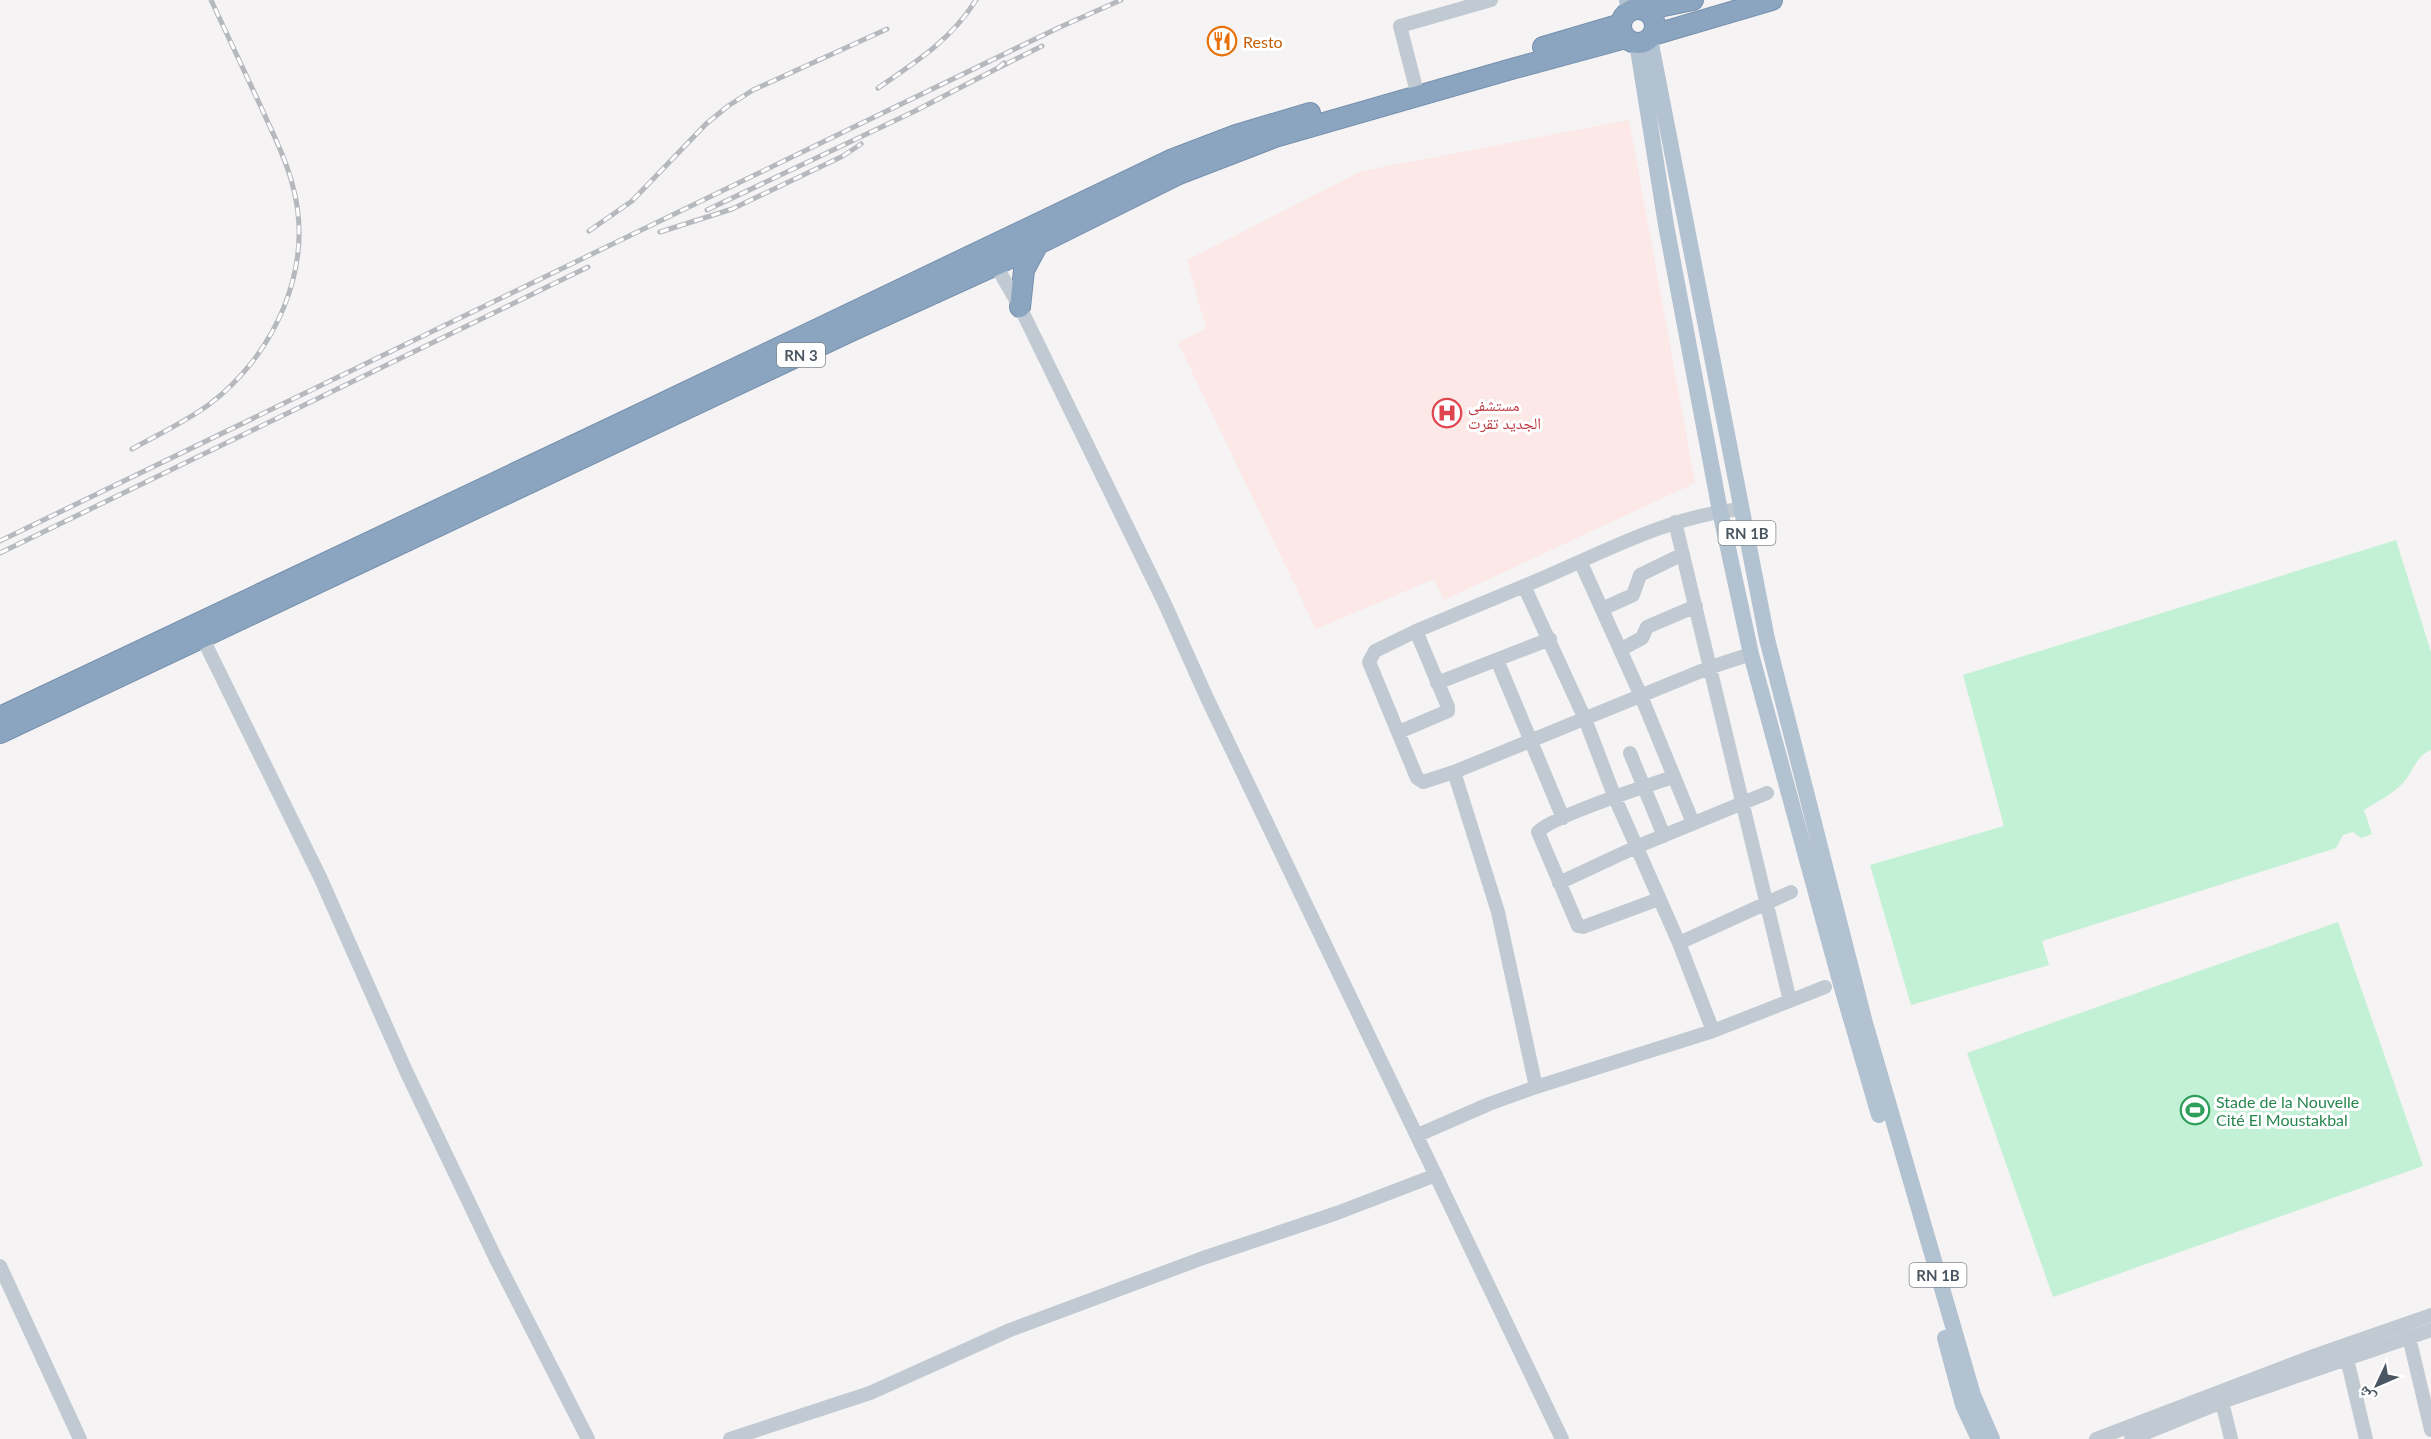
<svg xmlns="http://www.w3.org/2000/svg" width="2431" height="1439" font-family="Lato,'Noto Naskh Arabic',sans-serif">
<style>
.medical{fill:#fce8e6}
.green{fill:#c3f1d5}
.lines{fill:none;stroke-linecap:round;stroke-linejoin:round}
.highway-casing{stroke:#7690ad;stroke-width:22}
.minor{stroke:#c1cad2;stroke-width:14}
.major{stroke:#b3c2d1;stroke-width:16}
.highway{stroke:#8ba5c1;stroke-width:20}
.rail-casing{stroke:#b5b8bd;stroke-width:5}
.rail{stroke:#fff;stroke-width:3;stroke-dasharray:9;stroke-linecap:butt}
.labels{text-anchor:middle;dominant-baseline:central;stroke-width:6;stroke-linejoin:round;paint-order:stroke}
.shield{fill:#fff;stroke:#808990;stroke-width:1.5}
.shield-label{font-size:15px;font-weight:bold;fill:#4a5661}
.food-label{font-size:16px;fill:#c56008;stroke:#fff;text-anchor:start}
.health-label{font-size:16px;fill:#be3a42;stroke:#fff;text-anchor:start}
.leisure-label{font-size:16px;fill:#27864d;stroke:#fff;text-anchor:start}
</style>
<rect width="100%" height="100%" fill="#f5f3f3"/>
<path class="medical" d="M1629,120L1695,483L1444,600L1434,579L1316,629L1178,343L1206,328L1187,260L1362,171Z"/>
<path class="green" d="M2396,540L2431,652V750C2417,755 2413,771 2404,782C2393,794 2378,801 2364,810L2372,834L2361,838L2353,832L2343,835L2336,848L2042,941L2049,965L1911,1005L1870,865L2004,826L1963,675Z
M2338,922L2423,1166L2053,1297L1967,1053Z"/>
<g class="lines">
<g class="highway-casing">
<path id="highway" d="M1621 26a17 17 0 1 1 34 0a17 17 0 1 1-34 0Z
M1644,10L1693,0
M1653,35L1772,0
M1543,47L1621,24
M1020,307L1024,270L1039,242
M0,717L619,424L1173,159L1236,135L1310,113
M0,733L851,331L996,265L1179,174L1275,137L1515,68L1626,38"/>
</g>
<path class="minor" d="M1418,96L1400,26L1491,0
M991,257L1020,307L1164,602L1207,698L1562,1439
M1742,509C1665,516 1595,557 1524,586L1585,719L1615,798L1679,943L1713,1031L1825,987
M1675,522L1790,1001
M1581,563L1641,696L1693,823
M1602,609L1633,595L1640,575L1683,554
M202,637L320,877L406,1071L496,1259L588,1439
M1620,650L1642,638L1647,627L1696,606
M1497,660L1563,818
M1437,683L1550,639
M1399,732L1448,711V707L1416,631
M1630,753L1664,836
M1454,772L1423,782L1417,778L1369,662L1375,651L1416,631L1524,586
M1559,883L1636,847L1767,793
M1659,899L1583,927L1578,926L1538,832C1550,817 1649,785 1673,777
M1679,943L1791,892
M1536,1087L1498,912L1454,772L1711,667L1751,654
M1418,1135L1489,1104L1536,1087L1713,1031
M0,1266L80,1439
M2409,1337L2431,1430
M2347,1359L2366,1439
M2222,1402L2231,1439
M730,1439L870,1393L1010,1330L1203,1258L1337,1213L1436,1175
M2096,1439L2316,1355L2431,1315
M2131,1439L2222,1402L2431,1330"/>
<path class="major" d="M1627,0L1629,11
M1650,39L1767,639L1865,1023L1973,1395L1992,1439
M1637,43L1666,225L1720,511L1751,654L1840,981L1879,1115
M1945,1338L1963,1405L1979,1439"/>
<use href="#highway" class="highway"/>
<g class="rail-casing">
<path id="rail" d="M1004,63L998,68L1042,46
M878,88C916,62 951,40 976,0
M707,210L915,111L998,68
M589,231L632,201L706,124L728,106L753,90L887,29
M660,232L732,209L843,156L861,144
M132,449C157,435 183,423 207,406C275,356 316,266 292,183C285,156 272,132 261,107C244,71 228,36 211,0
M0,541L1058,28L1121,0
M0,553L588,267"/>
</g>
<use href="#rail" class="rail"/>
</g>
<defs>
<g id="restaurant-ring" transform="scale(1.5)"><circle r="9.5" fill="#fff" stroke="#e8710a" stroke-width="1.5"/><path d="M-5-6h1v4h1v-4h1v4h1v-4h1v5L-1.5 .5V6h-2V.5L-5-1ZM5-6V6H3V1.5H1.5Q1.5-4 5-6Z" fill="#e8710a"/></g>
<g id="hospital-ring" transform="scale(1.5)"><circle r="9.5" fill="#fff" stroke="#e0444e" stroke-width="1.5"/><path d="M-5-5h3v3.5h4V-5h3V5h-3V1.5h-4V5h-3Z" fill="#e0444e"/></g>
<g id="stadium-ring" transform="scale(1.5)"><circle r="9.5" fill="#fff" stroke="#2e9e5b" stroke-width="1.5"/><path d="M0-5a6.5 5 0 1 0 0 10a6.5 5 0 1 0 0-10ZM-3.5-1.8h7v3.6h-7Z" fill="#2e9e5b"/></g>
</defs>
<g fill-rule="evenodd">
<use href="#restaurant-ring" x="1222" y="41"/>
<use href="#hospital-ring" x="1447" y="413"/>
<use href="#stadium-ring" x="2195" y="1110"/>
</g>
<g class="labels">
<g class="shield">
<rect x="777" y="343" width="48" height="24" rx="4.5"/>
<rect x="1718.5" y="521" width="57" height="24" rx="4.5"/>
<rect x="1909.5" y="1263" width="57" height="24" rx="4.5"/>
</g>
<g class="shield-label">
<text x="801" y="355">RN 3</text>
<text x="1747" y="533">RN 1B</text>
<text x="1938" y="1275">RN 1B</text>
</g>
<g class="food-label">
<text x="1243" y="41">Resto</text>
</g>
<g class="health-label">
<text x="1468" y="404">مستشفى<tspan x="1468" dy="18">الجديد تقرت</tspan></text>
</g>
<g class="leisure-label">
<text x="2216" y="1101">Stade de la Nouvelle<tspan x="2216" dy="18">Cité El Moustakbal</tspan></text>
</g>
</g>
<g transform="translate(2377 1385) rotate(226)" stroke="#ffffff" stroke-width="4.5" paint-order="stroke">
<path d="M0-4.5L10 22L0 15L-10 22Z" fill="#4a5661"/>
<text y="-9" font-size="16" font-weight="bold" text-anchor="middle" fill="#4a5661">ش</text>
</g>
</svg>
